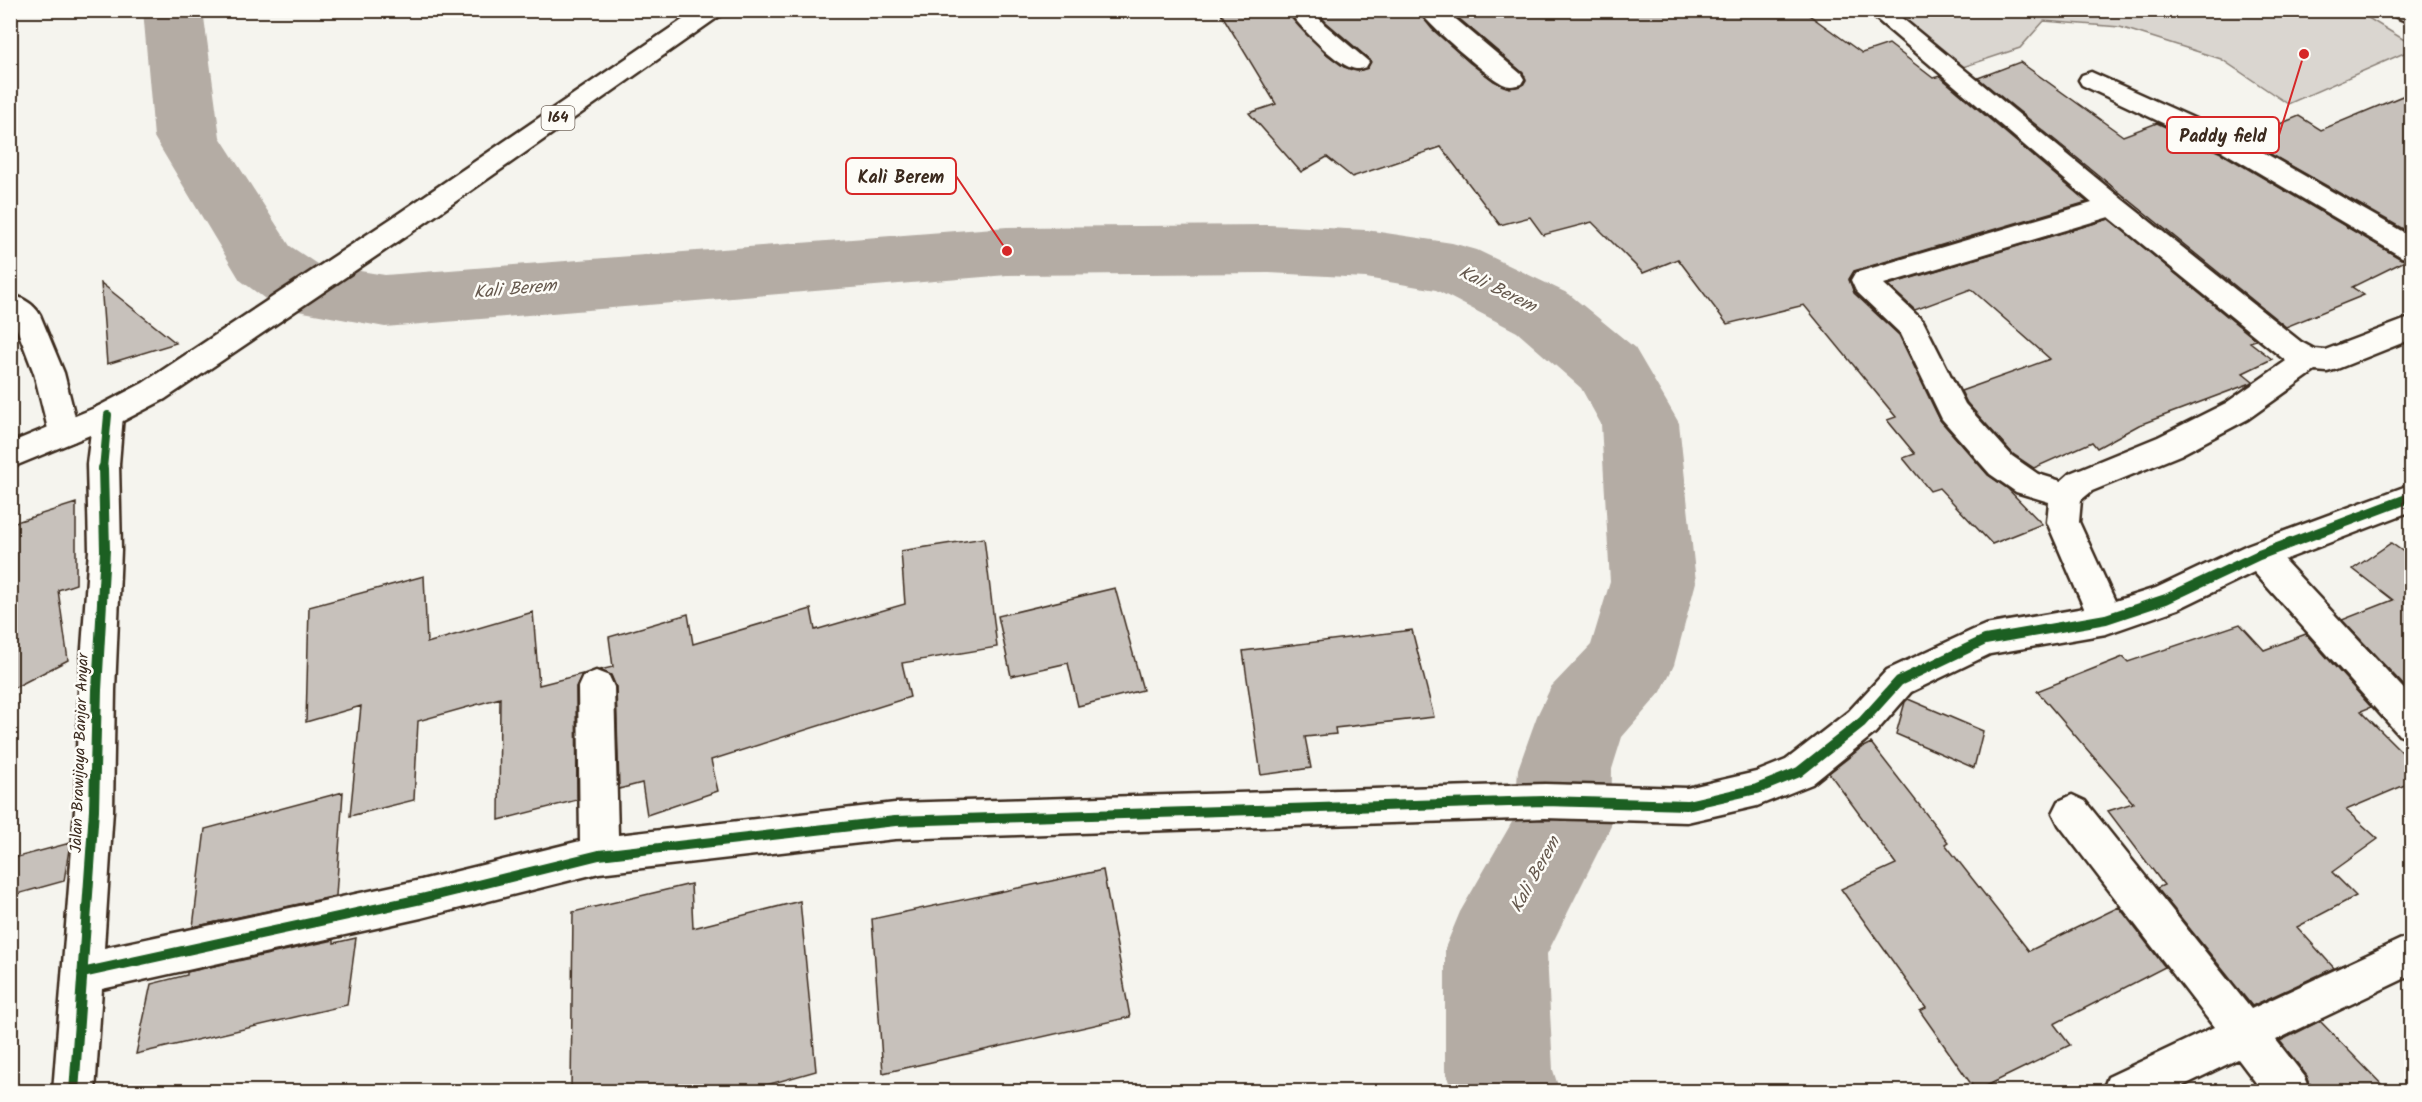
<svg xmlns="http://www.w3.org/2000/svg" width="2422" height="1102" font-family="Kalam,sans-serif">
<style>
.green{fill:#dad6d0;stroke:#8a8077;stroke-width:1.5}
.lines{fill:none;stroke-linecap:round;stroke-linejoin:round}
.river{fill:#b4aca4;fill-rule:evenodd}
.building{fill:#c7c1bb;stroke:#3b2a1e;stroke-width:1.5}
.minor-casing{stroke:#3b2a1e;stroke-width:5}
.major-casing{stroke:#3b2a1e;stroke-width:5}
.minor{fill:#fdfcf7;fill-rule:evenodd}
.major{fill:#fdfcf7;fill-rule:evenodd}
.cycleway-far1-casing{stroke:#fdfcf7;stroke-width:10}
.cycleway-casing{stroke:#fdfcf7;stroke-width:14}
.cycleway-far1{stroke:#1b5e20;stroke-width:8}
.cycleway{stroke:#1b5e20;stroke-width:10}
.labels{text-anchor:middle;dominant-baseline:central;stroke-width:5;stroke-linejoin:round;paint-order:stroke}
.shield{fill:#fdfcf7;stroke:#75695f;stroke-width:1.5}
.shield-label{font-size:15px;font-weight:bold;fill:#3b2a1e}
.street-label{font-size:16px;fill:#3b2a1e;stroke:#fdfcf7}
.water-label{font-size:18px;font-style:italic;fill:#65584d;stroke:#fdfcf7}
.leader{fill:none;stroke:#d62828;stroke-width:2}
.callout-dot{fill:#d62828;stroke:#fdfcf7;stroke-width:2}
.callout{fill:#fdfcf7;stroke:#d62828;stroke-width:2}
.callout-label{font-size:18px;text-anchor:middle;font-weight:bold;fill:#3b2a1e}
</style>
<rect width="100%" height="100%" fill="#f5f4ee"/>
<filter id="ink" filterUnits="userSpaceOnUse"><feTurbulence type="fractalNoise" baseFrequency=".0167" numOctaves="2"/><feDisplacementMap in="SourceGraphic" scale="12" xChannelSelector="R" yChannelSelector="G"/><feConvolveMatrix kernelMatrix="1 2 1 2 8 2 1 2 1" color-interpolation-filters="sRGB"/></filter>
<g filter="url(#ink)">
<path class="green" d="M1882,11H2357L2411,44V50L2288,104L2221,59L2120,27L2044,21L2020,48L1960,68Z"/>
<g class="lines">
<path class="river" d="M143,10H203L220,137L290,246L317,264L385,275L1007,227L1269,225L1366,230L1452,243L1477,250L1569,294L1635,348L1679,423L1696,582L1674,665L1661,692L1622,737L1612,769L1611,826L1547,954L1553,1070L1560,1092H1452L1445,1070V948L1460,912L1515,817L1518,769L1537,716L1551,687L1591,645L1610,582L1601,424L1581,388L1517,332L1436,290L1366,278L1269,273L1007,275L385,327L298,311L272,304L240,280L154,137Z"/>
</g>
<path class="building" d="M1219,10H1286L1325,53L1344,67L1357,71L1368,68L1370,60L1326,22L1315,10H1417L1432,29L1470,63L1494,81L1509,88L1523,85L1526,80L1523,73L1449,10H1802L1862,53L1889,44L1933,78L1940,76L1945,81L2087,202L1854,271L1849,279L1854,293L1899,335L1940,420L1988,475L2008,489L2042,524L1992,544L1939,488L1930,491L1903,458L1915,454L1887,420L1896,417L1804,305L1727,324L1678,259L1643,273L1592,222L1543,235L1530,217L1500,225L1441,147L1352,177L1327,157L1301,172L1249,113L1276,104Z
M2020,62L2123,136L2157,123L2221,153L2401,259L2407,260L2352,287L2364,295L2286,327L1978,78Z
M2412,92V234L2244,139L2299,116L2321,130Z
M2109,219L2256,340L2250,342L2272,359L2243,373L2253,381L2251,383L2139,425L2097,448L2092,442L2034,468L2013,454L1967,403L1961,391L2050,359L1971,289L1915,310L1888,285Z
M101,283L176,343L107,364Z
M76,503V584L58,590L68,660L10,690V524Z
M984,538L997,647L902,663L910,697L711,760L718,791L647,815L642,783L619,789L616,687L611,675L600,670L613,667L609,637L688,614L693,644L811,609L815,630L905,604L901,551Z
M2391,543L2412,558V690L2409,691L2342,620L2393,600L2353,569Z
M424,576L427,643L533,612L539,685L582,674L576,687L577,800L499,820L500,698L418,721L414,800L350,816L361,706L306,722L309,607Z
M1115,588L1143,690L1078,706L1068,663L1011,676L998,616Z
M2240,624L2264,650L2306,634L2371,707L2361,711L2412,762V782L2346,810L2378,839L2332,872L2356,896L2297,927L2334,968L2252,1006L2157,888L2164,885L2108,811L2133,803L2037,691L2123,657L2128,662Z
M1412,630L1434,717L1335,728L1336,734L1305,737L1311,768L1261,775L1243,651Z
M1908,699L1983,731L1974,768L1896,734L1905,702Z
M1871,743L1948,842L1945,844L2029,951L2119,907L2165,967L2054,1024L2070,1045L1976,1091L1920,1011L1926,1008L1841,889L1896,864L1829,773L1861,748Z
M343,792L336,896L193,927L205,829Z
M70,843L64,881L10,896V859Z
M1103,870L1130,1017L883,1073L872,919Z
M691,884L693,928L800,901L816,1071L742,1092H571L573,912Z
M356,938L347,1005L136,1054L151,984L187,975V972L334,940V943Z
M2320,1021L2389,1092H2313L2307,1076L2280,1041Z"/>
<g class="lines">
<g class="minor-casing">
<path id="minor" d="M1288,10H1312L1324,24L1369,62L1366,67C1360,69 1357,70 1352,68C1335,63 1298,25 1288,10Z
M1419,10H1445L1521,74L1524,79L1521,84C1514,86 1509,87 1503,84C1486,75 1429,26 1419,10Z
M1866,10H1892L2123,200L2301,342L2314,349L2325,350L2412,317V339L2337,369L2327,372L2315,371L2248,419L2180,455L2092,491L2081,500L2079,522L2115,601L2156,588L2247,545L2412,484V511L2284,560L2412,698V740L2399,735L2254,572L2178,609L2106,634L1990,654L1911,692L1875,733L1812,784L1757,806L1687,822L1545,818L895,839L599,873L421,918L102,989L95,1092H53L75,810L79,690L89,550L87,464L93,415L97,407L108,403L119,407L123,415L119,464L121,550L115,690L113,810L104,948L421,880L580,841L578,687L583,676L596,671L609,676L614,687L618,835L895,803L1545,784L1687,788L1756,772L1786,760L1849,711L1887,670L1973,630L1985,625L2084,608L2047,522L2049,502L2016,492L1990,474L1942,419L1901,334L1856,291L1851,280L1855,273L2092,203ZM2109,217L2286,361L2226,403L2158,437L2070,473L2061,481L2038,474L2012,456L1965,404L1923,321L1884,284Z
M2389,10H2412V24L2392,15Z
M2091,72L2240,139L2412,237V259L2402,257L2222,151L2082,85L2079,80L2082,75Z
M10,294C23,298 34,304 40,315L64,373L79,433L75,441L64,445L53,441L49,433L34,373L14,321L10,319Z
M2072,795L2085,801L2251,1009L2412,934V975L2276,1040L2305,1077L2311,1092H2263L2238,1059L2170,1092H2102L2108,1077L2214,1027L2059,825L2053,813L2059,801Z"/>
</g>
<g class="major-casing">
<path id="major" d="M697,10H724L721,15L412,232L165,399L119,423L10,468V443L97,407L143,383L392,218Z"/>
</g>
<use href="#minor" class="minor"/>
<use href="#major" class="major"/>
<g class="cycleway-far1-casing">
<path id="cycleway-far1" d="M103,469L108,415"/>
</g>
<g class="cycleway-casing">
<path id="cycleway" d="M82,973L421,899L599,855L895,821L1545,801L1687,805L1757,789L1799,772L1862,722L1899,681L1985,640L2106,619L2166,599L2259,555L2412,497
M74,1092L94,810L97,690L105,550L103,468"/>
</g>
<use href="#cycleway-far1" class="cycleway-far1"/>
<use href="#cycleway" class="cycleway"/>
</g>
</g>
<g class="labels">
<rect class="shield" x="541.5" y="106" width="33" height="24" rx="4.5"/>
<g class="shield-label">
<text x="558" y="118">164</text>
</g>
<g class="street-label">
<text transform="translate(80 753) rotate(-88)">Jalan Brawijaya Banjar Anyar</text>
</g>
<g class="water-label">
<text transform="translate(515 290) rotate(-5)">Kali Berem</text>
<text transform="translate(1497 290) rotate(26)">Kali Berem</text>
<text transform="translate(1536 875) rotate(-61)">Kali Berem</text>
</g>
</g>
<path class="leader" d="M2304 54L2279 135M1007 251L956 176"/>
<g class="callout-dot">
<circle cx="2304" cy="54" r="6"/>
<circle cx="1007" cy="251" r="6"/>
</g>
<g class="callout">
<rect x="2167" y="117" width="112" height="36" rx="6"/>
<rect x="846" y="158" width="110" height="36" rx="6"/>
</g>
<g class="callout-label">
<text x="2223" y="142">Paddy field</text>
<text x="901" y="183">Kali Berem</text>
</g>
<rect width="2422" height="1102" fill="none" stroke="#fdfcf7" stroke-width="36"/>
<rect x="18" y="18" width="2386" height="1066" fill="none" stroke="#3b2a1e" stroke-width="2" filter="url(#ink)"/>
</svg>
